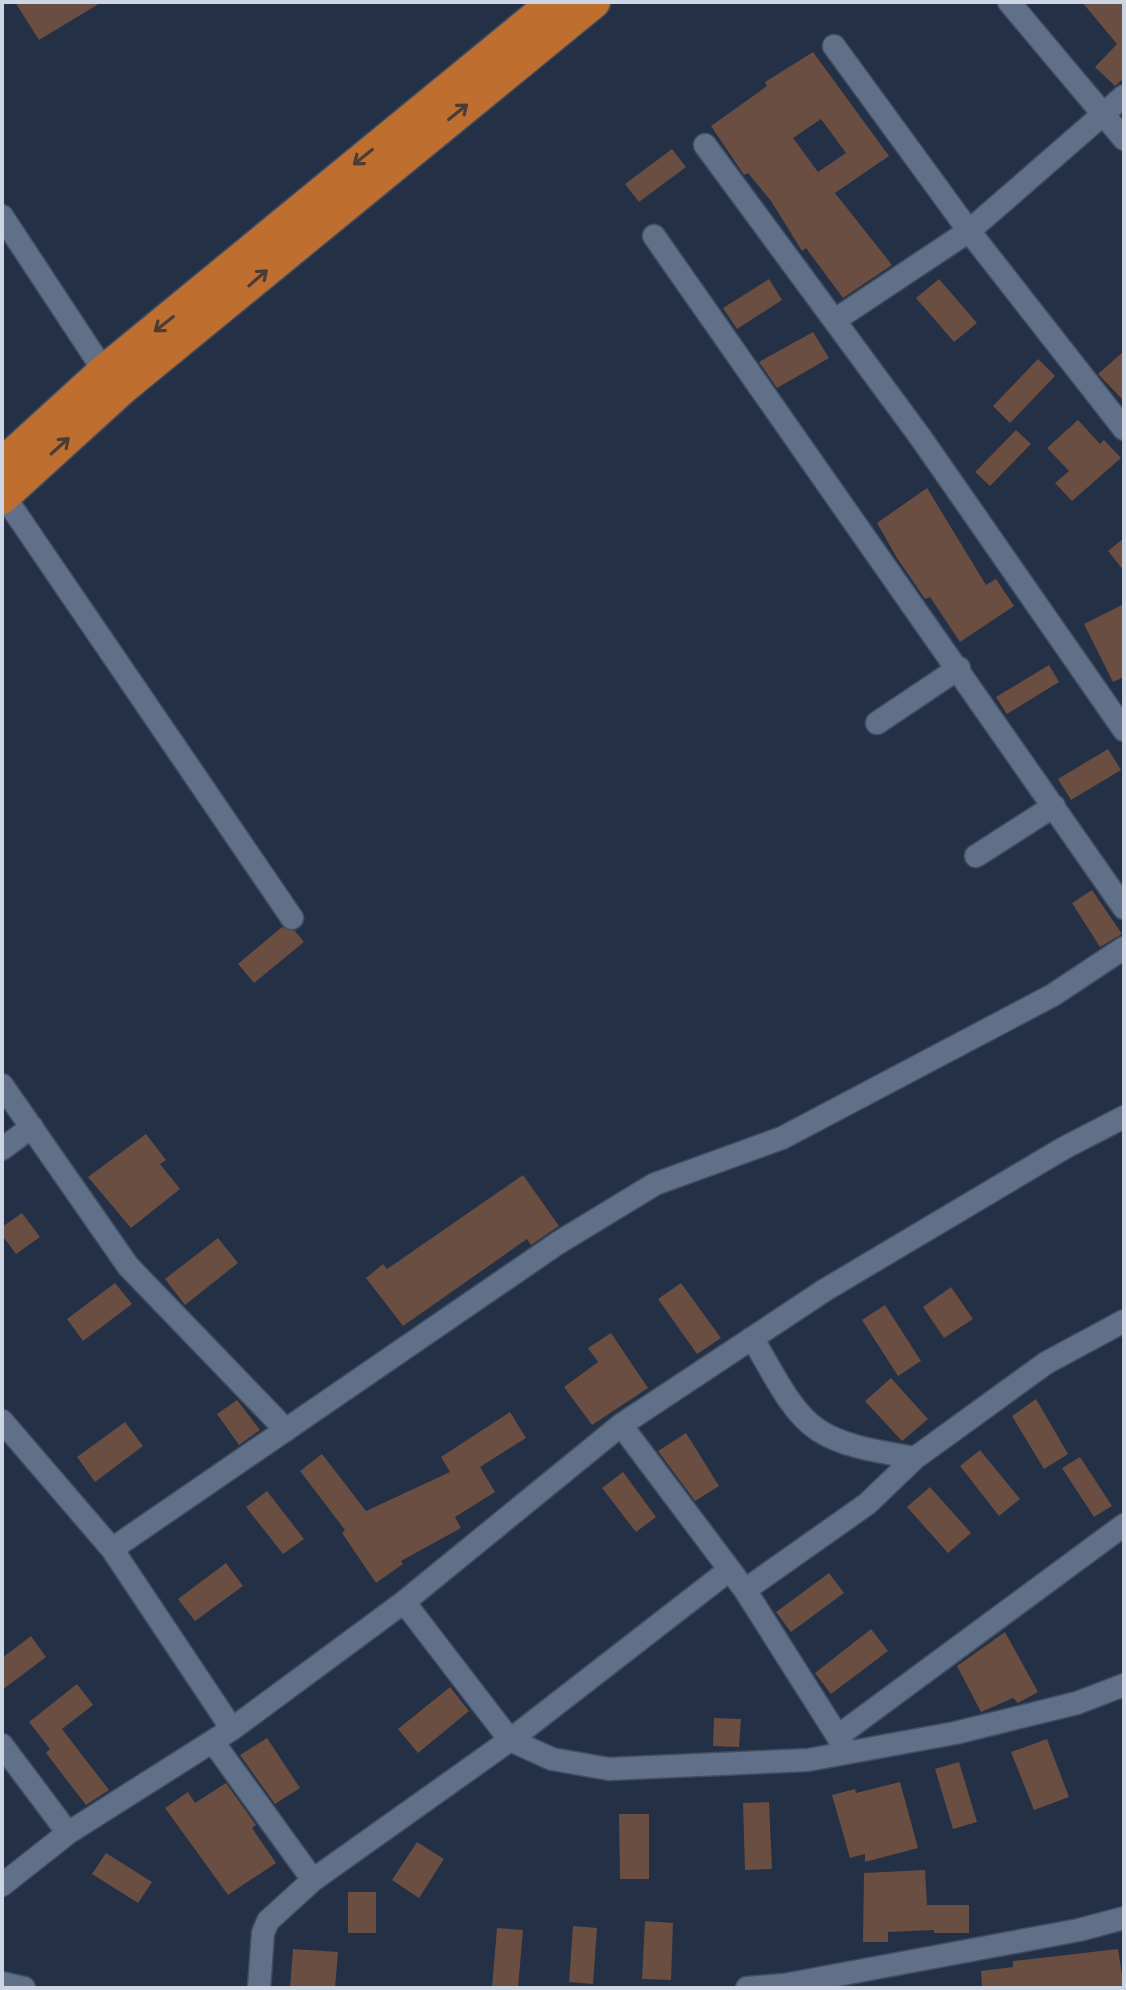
<svg xmlns="http://www.w3.org/2000/svg" width="1126" height="1990" font-family="'Work Sans',sans-serif">
<style>
.building{fill:#6a4e41;fill-rule:evenodd}
.lines{fill:none;stroke-linecap:round;stroke-linejoin:round}
.minor-casing{stroke:#414d60;stroke-width:25}
.highway-casing{stroke:#414d60;stroke-width:35}
.minor{stroke:#607089;stroke-width:22}
.highway{stroke:#be6e2e;stroke-width:32}
.oneway{stroke:#4b3c37}
</style>
<rect width="100%" height="100%" fill="#233046"/>
<path class="building" d="M15,2H102L39,40Z
M1082,2H1124V78L1115,86L1095,67L1117,44Z
M813,52L889,156L835,193L892,265L843,298L806,248L802,251L771,201L748,173L744,175L711,126L767,86L765,82ZM821,119L846,153L818,172L793,138Z
M672,149L686,167L639,202L625,184Z
M769,279L782,300L737,329L723,308Z
M939,279L977,323L954,342L916,298Z
M813,332L829,358L777,388L759,362Z
M1124,351V401L1098,374Z
M1038,359L1055,376L1010,423L993,406Z
M1078,420L1100,444L1104,440L1121,458L1072,501L1055,483L1069,471L1047,448Z
M1016,430L1031,444L990,486L975,472Z
M927,488L986,585L996,579L1014,606L960,642L930,597L925,599L897,558L877,523Z
M1124,538V571L1108,551Z
M1124,604V677L1113,682L1084,624Z
M1049,665L1059,682L1007,714L996,697Z
M1108,749L1121,770L1071,800L1058,779Z
M1092,890L1122,934L1100,947L1072,903Z
M282,927L295,931L304,942L254,983L238,964Z
M146,1134L166,1160L160,1164L180,1189L131,1228L88,1177Z
M523,1175L559,1226L531,1245L527,1239L403,1326L366,1278L383,1264L387,1269Z
M22,1213L40,1237L16,1254L2,1235V1227Z
M218,1238L238,1263L185,1305L165,1279Z
M115,1283L132,1304L83,1341L67,1319Z
M681,1283L721,1338L697,1354L658,1299Z
M951,1287L973,1319L944,1338L923,1307Z
M885,1305L921,1361L898,1376L862,1320Z
M611,1333L648,1388L592,1425L564,1387L598,1362L588,1348Z
M891,1378L928,1419L902,1441L865,1401Z
M1036,1399L1068,1454L1044,1469L1012,1416Z
M237,1400L260,1430L239,1445L217,1414Z
M510,1412L526,1438L480,1467L495,1492L455,1517L461,1528L401,1561L403,1564L376,1583L342,1533L345,1530L300,1471L322,1454L366,1511L450,1472L441,1457Z
M125,1422L143,1446L95,1482L77,1457Z
M686,1433L719,1486L695,1501L658,1451Z
M980,1450L1020,1499L999,1516L960,1466Z
M1080,1457L1112,1506L1094,1517L1062,1468Z
M623,1472L656,1517L636,1532L602,1488Z
M930,1487L971,1533L948,1553L907,1507Z
M267,1491L304,1539L283,1554L246,1507Z
M226,1563L243,1586L195,1621L178,1599Z
M829,1573L844,1593L791,1632L776,1612Z
M871,1629L888,1651L831,1694L815,1673Z
M1005,1632L1038,1692L1018,1703L1013,1698L981,1712L957,1666Z
M31,1636L46,1657L2,1690V1658Z
M77,1684L93,1705L62,1729L109,1790L86,1805L46,1753L50,1749L29,1722Z
M450,1687L469,1711L418,1753L398,1729Z
M714,1718L741,1719L739,1747L713,1746Z
M267,1738L300,1788L275,1804L240,1755Z
M1047,1739L1069,1797L1034,1810L1011,1752Z
M959,1762L977,1822L953,1829L935,1769Z
M900,1782L918,1848L865,1862V1854L850,1858L832,1795L855,1789L856,1793Z
M226,1783L256,1825L252,1828L276,1863L228,1895L165,1808L188,1792L195,1803Z
M769,1802L772,1869L745,1870L743,1803Z
M619,1814H649V1879H620Z
M417,1842L444,1859L419,1898L392,1880Z
M106,1853L152,1882L138,1903L92,1874Z
M925,1870L927,1905H969V1933H934V1930L888,1932V1942H863L864,1873Z
M348,1892H376V1933H348Z
M645,1921L673,1923L671,1980L642,1979Z
M573,1926L597,1928L593,1984L569,1982Z
M497,1928L523,1930L518,1988H492Z
M293,1949L338,1952L335,1988H290Z
M1118,1949L1124,1988H982L981,1971L1013,1967V1961Z"/>
<g class="lines">
<g class="minor-casing">
<path id="minor" d="M1009,2L1124,139
M834,46L969,231L1124,429
M705,145L921,438L1124,730
M2,216L104,371
M654,236L1124,908
M835,320L969,231L1124,96
M4,496L292,918
M877,723L959,668
M976,856L1054,806
M2,1085L128,1266L286,1430
M2,1149L32,1127
M752,1338C770,1366 789,1411 818,1430C845,1448 884,1452 915,1458
M2,1421L112,1549L232,1729
M621,1425L745,1590L847,1751
M112,1549L558,1243L655,1184L782,1138L1053,995L1124,948
M745,1590L867,1504L915,1458L1046,1363L1124,1321
M404,1602L510,1740L552,1759L609,1769L808,1760L955,1733L1077,1703L1124,1685
M838,1736L1124,1525
M213,1742L313,1880
M2,1745L68,1833
M2,1885L68,1833L232,1729L404,1602L621,1425L825,1290L1064,1148L1124,1117
M2,1983L24,1988
M259,1988L263,1933L268,1921L313,1880L510,1740L728,1571
M747,1988L784,1985L1079,1930L1124,1918"/>
</g>
<g class="highway-casing">
<path id="highway" d="M2,464L104,371L554,2
M2,498L124,387L594,2"/>
</g>
<use href="#minor" class="minor"/>
<use href="#highway" class="highway"/>
</g>
<defs><path id="oneway-shaft" d="M-6 0H5M1.5-3L5.5 0L1.5 3" fill="none" stroke-width="1.6" stroke-linecap="round" stroke-linejoin="round" transform="scale(2)"/></defs>
<g class="oneway">
<use href="#oneway-shaft" transform="translate(458 112) rotate(-39)"/>
<use href="#oneway-shaft" transform="translate(363 157) rotate(141)"/>
<use href="#oneway-shaft" transform="translate(258 278) rotate(-41)"/>
<use href="#oneway-shaft" transform="translate(164 324) rotate(142)"/>
<use href="#oneway-shaft" transform="translate(60 446) rotate(-42)"/>
</g>
<rect width="1126" height="1990" fill="none" stroke="#cdd6e4" stroke-width="8"/>
</svg>
